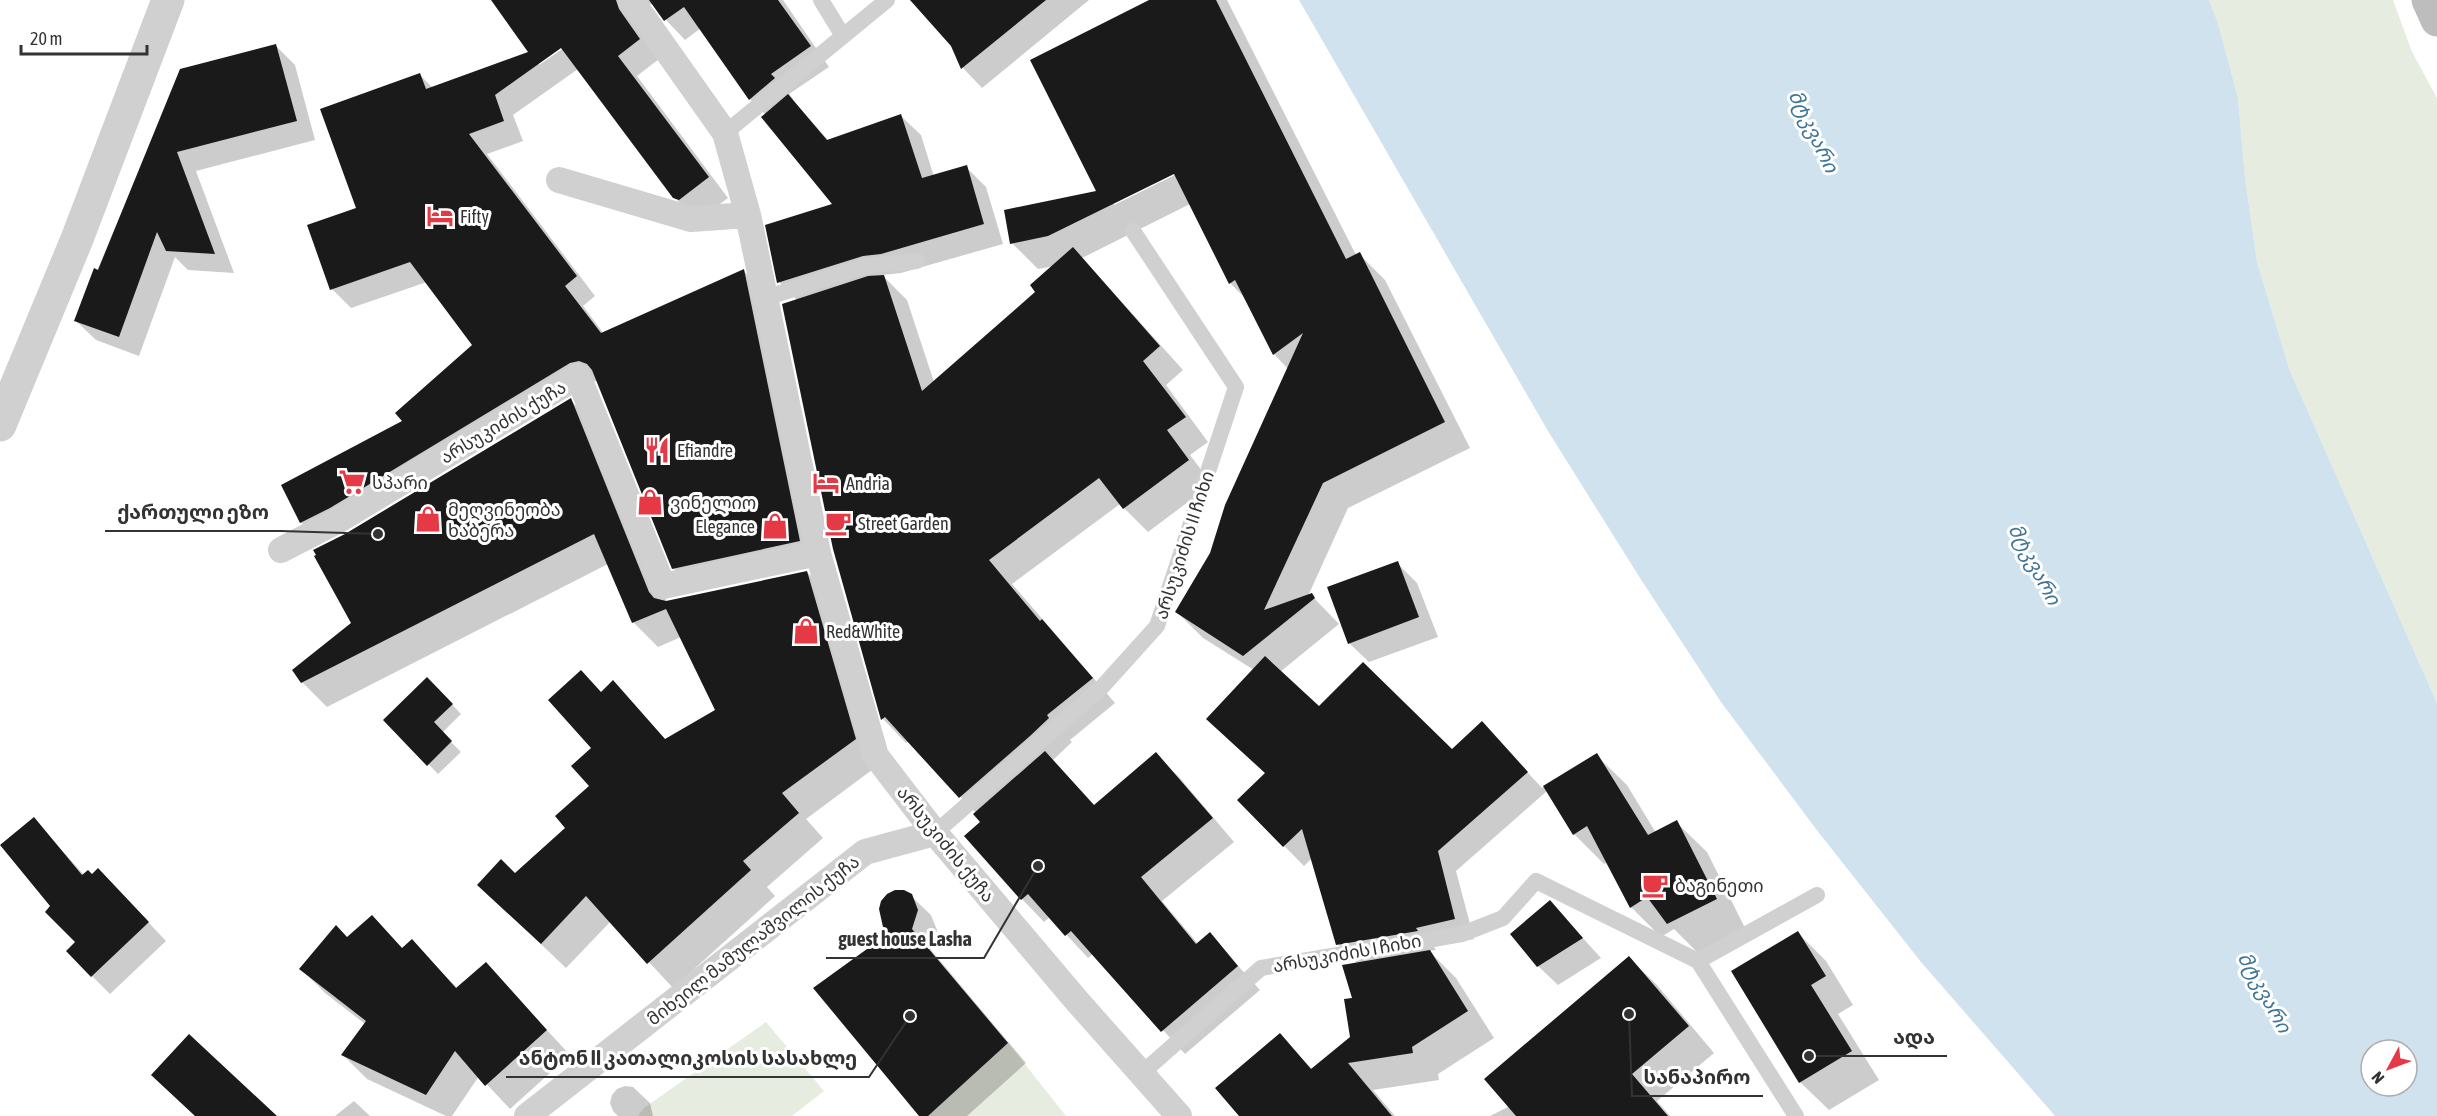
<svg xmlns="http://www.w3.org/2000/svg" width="2437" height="1116" font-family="'Asap Condensed','Noto Sans Georgian',sans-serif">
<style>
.green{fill:#e6ecdf}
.water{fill:#cfe2ee;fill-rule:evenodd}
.shadow{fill:#0003;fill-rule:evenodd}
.building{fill:#1a1a1a}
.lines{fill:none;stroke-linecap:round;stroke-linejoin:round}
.service{stroke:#d0d0d0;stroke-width:16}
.pedestrian{stroke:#d0d0d0;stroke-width:26}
.minor{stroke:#d0d0d0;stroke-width:33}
.secondary{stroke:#bdbdbd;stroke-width:33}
.labels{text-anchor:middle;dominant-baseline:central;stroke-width:6;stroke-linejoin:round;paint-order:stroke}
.poi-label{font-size:18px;fill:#333;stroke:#fff;text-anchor:start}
.street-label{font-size:18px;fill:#333;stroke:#fff}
.water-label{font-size:20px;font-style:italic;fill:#3f7597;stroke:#fff}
.leader{fill:none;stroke:#333;stroke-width:2}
.callout-dot{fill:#333;stroke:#fff;stroke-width:2}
.callout-label{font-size:20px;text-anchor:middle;font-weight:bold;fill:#333;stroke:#fff;stroke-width:6;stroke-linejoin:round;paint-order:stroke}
</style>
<rect width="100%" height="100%" fill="#fff"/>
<path class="green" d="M2209,0H2393L2412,52L2437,98V703L2290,371L2257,262L2245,177L2238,98L2218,23Z
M766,1022L824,1091L792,1116H638L644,1108Z
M1008,1043L1066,1116H928Z"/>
<path class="water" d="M1299,0H2209L2218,23L2238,98L2245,177L2257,262L2290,371L2437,703V1116H2055L1921,962L1816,829L1721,702L1640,578L1548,431ZM2371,1050H2407V1086H2371Z"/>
<path class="shadow" d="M496,0H783L829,67L789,94L793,99L792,100L829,141L901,116L921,135L934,177L966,167L986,187L1003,244L901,273L882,275L907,300L934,382L1038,292L1055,266L1038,269L1012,243L1098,192L1152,0H1227L1356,255L1359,254L1385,280L1470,448L1348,508L1308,596L1311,595L1339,624L1280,672L1319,708L1451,751L1482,723L1542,788L1596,755L1627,785L1656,833L1676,822L1707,852L1746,930L1699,954L1674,929L1661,937L1631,907L1608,862L1604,864L1574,834L1547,791L1456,871L1474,939L1434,947L1436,950L1429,951L1456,978L1494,1038L1438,1074L1439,1080L1373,1090L1395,1116H1240L1280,1035L1313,1070L1352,1038L1358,964L1338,944L1312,858L1304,866L1239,800L1266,774L1228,739L1254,670L1203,638L1177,612L1211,554L1288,369L1274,354L1246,299L1230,283L1190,204L1082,258L1183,370L1166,385L1208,442L1190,455L1212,484L1148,532L1120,504L1012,584L1115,703L1070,740L1072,742L1052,761L1095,806L1156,755L1179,777L1234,842L1162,901L1198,944L1209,934L1260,990L1185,1054L1093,954L1088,958L1050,917L1044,922L1022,899L976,813L909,741L906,743L883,719L834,549L797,300L779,282L834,205L766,115L750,99L701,28L685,40L666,20L655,5L649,4L659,59L637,76L728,198L700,219L694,217L674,197L578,69L513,115L523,141L487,154L595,296L583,306L604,334L744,271L763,291L819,561L693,588L673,568L598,381L590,382L321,542L301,522L283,485L404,421L474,345L427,282L351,308L332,289L358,209L420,75L433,88L530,53ZM566,42L568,45L539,65V61ZM1180,169L1181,172L1114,205V202Z
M912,0H1089L982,88L963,68L952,46Z
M276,46L295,65L315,140L196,171L234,273L188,270L175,257L139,356L96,340L76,321L181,70Z
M570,400L595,424L667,602L807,572L832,597L880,764L806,819L823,838L767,887L775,896L673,988L611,921L566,968L479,885L515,875L567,828L591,786L593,748L602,693L613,683L666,740L717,710L681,637L658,647L633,622L608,564L327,707L302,682L353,624L345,535Z
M1397,563L1417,583L1438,637L1369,662L1349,643Z
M437,688L461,714L442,733L461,752L438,774L385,720Z
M34,819L84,875L116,888L166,941L110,994L92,976L77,942L52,906Z
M911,896L931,915L937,930L931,950L1026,1063L967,1116H921L887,937Z
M1550,902L1601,958L1558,985L1538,966Z
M372,917L403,949L412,941L458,989L486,964L570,1055L510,1109L479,1076L452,1116H446L367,1079L343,1055L365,1024L325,993L301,969L347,939Z
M1798,933L1826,961L1853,1005L1838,1014L1879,1080L1829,1110L1800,1082Z
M1629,958L1656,984L1714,1053L1657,1101L1670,1116H1490L1510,1106Z
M625,1086L633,1087L650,1103L653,1116H618L613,1111L610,1103L612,1095L617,1089Z
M354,1101L370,1116H335Z"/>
<path class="building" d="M491,0H616L619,9L640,39L618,56L709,177L679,200L673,198L561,48L495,95L504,121L469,134L577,276L565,286L601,333L744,269L800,541L672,569L592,370L587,364L579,361L570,363L330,508L300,523L281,485L402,421L395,413L472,345L410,262L330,290L307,225L356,208L320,109L420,73L426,89L528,52Z
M649,0H778L811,46L771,74L775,78L749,100L684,7L664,21Z
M910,0H1046L961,69L951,46Z
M1149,0H1216L1346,259L1360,252L1445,422L1323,483L1264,610L1312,593L1315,598L1243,656L1175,612L1210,553L1225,505L1303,333L1273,355L1235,280L1229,284L1174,174L1048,236L1010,244L1004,210L1096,191L1030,60Z
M276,44L297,121L177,152L215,254L166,251L157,232L119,337L74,321L94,268L98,270L180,69Z
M788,94L827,140L901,114L922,178L967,165L984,224L881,254L863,256L777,283L765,225L832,204L761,117Z
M1073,247L1160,346L1143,361L1186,417L1167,430L1189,460L1123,509L1099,478L989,560L1040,621L1042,619L1093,678L1047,715L1049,718L1030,736L959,798L885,717L881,720L833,549L782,304L868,276L884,275L922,391L1035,292L1030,285Z
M571,398L649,592L654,598L666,601L807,571L856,739L782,793L799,813L743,861L751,870L647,964L586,896L541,944L477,885L501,859L515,873L565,828L555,816L589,786L571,766L591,748L548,700L581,670L601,692L613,680L665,739L715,710L666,609L632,623L594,534L301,683L292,670L351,623L314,556L316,555L313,550L345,534Z
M1398,561L1419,617L1348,644L1327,587Z
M1265,656L1319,706L1363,662L1452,749L1482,721L1528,772L1438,851L1455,919L1416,928L1418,931L1336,945L1302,829L1283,847L1237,800L1265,773L1206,719Z
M427,677L453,704L434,722L452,741L427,766L383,720Z
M1045,751L1094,805L1156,752L1213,818L1141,877L1196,944L1210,932L1238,966L1161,1032L1071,931L1065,936L1028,894L1021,900L964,836L980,822L973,814Z
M1597,753L1648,835L1677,820L1717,899L1667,924L1647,897L1630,908L1587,826L1573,835L1543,786Z
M34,817L82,875L88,870L92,874L98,868L149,922L91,977L66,951L75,942L45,912L50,906L0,845Z
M895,890H904L912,894L918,910L912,929L1008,1043L928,1116H919L813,988L885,936L879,909L881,901L887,894Z
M1550,900L1583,938L1537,967L1510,934Z
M372,915L402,948L412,939L456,988L486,962L547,1030L485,1086L455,1051L426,1095L341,1055L366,1021L299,969L336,925L347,937Z
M1798,931L1826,976L1811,985L1852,1051L1799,1083L1731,971Z
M1430,950L1468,1011L1412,1047L1413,1053L1348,1063L1392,1116H1239L1215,1088L1280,1033L1311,1069L1350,1037L1344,999L1352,998L1342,965Z
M1629,956L1689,1026L1632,1074L1668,1116H1516L1484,1079Z
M189,1034L277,1116H195L151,1075Z"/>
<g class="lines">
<path class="service" d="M821,0L843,36
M725,133L887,0
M765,298L866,266L917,261
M935,833L1102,687L1157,626L1236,387L1133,231
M1698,961L1817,895
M1142,1073L1261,968L1462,934L1503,918L1536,881L1698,961L1796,1116"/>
<path class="pedestrian" d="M631,0L725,133L748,215L818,553L876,756L935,833L1077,1001L1179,1116
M559,180L691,219L748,215
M281,550L337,521L578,376L663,586L818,553
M527,1116L865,852L935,833"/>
<path class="minor" d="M0,425L77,239L168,0"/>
<path class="secondary" d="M2428,0L2437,20"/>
</g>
<defs>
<g id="hotel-bare" transform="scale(2.07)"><path d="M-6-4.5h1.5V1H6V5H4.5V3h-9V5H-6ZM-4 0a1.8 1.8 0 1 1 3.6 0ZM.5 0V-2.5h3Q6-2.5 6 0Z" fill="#e63946" stroke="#fff" stroke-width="2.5" paint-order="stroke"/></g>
<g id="restaurant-bare" transform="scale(2.07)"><path d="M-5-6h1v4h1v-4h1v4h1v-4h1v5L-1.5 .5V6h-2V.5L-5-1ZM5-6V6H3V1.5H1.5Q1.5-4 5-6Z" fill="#e63946" stroke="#fff" stroke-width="2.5" paint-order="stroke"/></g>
<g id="supermarket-bare" transform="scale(2.07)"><path d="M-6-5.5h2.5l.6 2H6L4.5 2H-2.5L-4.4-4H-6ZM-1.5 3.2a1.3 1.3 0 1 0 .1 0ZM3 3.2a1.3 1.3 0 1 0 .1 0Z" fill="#e63946" stroke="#fff" stroke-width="2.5" paint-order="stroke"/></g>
<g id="shop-bare" transform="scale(2.07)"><path d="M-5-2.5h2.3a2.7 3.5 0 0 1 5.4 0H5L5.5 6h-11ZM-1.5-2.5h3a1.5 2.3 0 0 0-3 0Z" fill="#e63946" stroke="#fff" stroke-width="2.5" paint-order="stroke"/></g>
<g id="cafe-bare" transform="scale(2.07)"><path d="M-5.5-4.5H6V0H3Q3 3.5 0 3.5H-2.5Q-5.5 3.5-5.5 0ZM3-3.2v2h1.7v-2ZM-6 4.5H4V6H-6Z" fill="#e63946" stroke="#fff" stroke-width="2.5" paint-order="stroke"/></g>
</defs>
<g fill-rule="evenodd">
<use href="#hotel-bare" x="440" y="216"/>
<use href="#restaurant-bare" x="657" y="450"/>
<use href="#supermarket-bare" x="352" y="482"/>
<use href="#hotel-bare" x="826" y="483"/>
<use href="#shop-bare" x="650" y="502"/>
<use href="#shop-bare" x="428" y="519"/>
<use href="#cafe-bare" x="838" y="523"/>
<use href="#shop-bare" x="775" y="526"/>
<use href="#shop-bare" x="806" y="631"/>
<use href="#cafe-bare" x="1655" y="885"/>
</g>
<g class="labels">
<g class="poi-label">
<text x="460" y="216">Fifty</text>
<text x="677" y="450">Efiandre</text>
<text x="372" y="482">სპარი</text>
<text x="846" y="483">Andria</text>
<text x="670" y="502">ვინელიო</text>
<text x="448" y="509">მეღვინეობა<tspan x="448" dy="21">ხაბერა</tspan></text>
<text x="858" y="523">Street Garden</text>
<text x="755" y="526" text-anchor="end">Elegance</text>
<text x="826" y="631">Red&amp;White</text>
<text x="1675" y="885">ბაგინეთი</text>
</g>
<g class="street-label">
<text transform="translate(503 422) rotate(-31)">არსუკიძის ქუჩა</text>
<text transform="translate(1184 545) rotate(-72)">არსუკიძის II ჩიხი</text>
<text transform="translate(946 844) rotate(51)">არსუკიძის ქუჩა</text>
<text transform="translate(753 940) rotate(-38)">მიხეილ მამულაშვილის ქუჩა</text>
<text transform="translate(1347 953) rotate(-10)">არსუკიძის I ჩიხი</text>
</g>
<g class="water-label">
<text transform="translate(1814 131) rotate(64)">მტკვარი</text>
<text transform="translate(2035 564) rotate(62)">მტკვარი</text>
<text transform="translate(2265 992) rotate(61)">მტკვარი</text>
</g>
</g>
<path class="leader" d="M378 534L281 531H105M1038 866L984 958H826M1809 1056L1881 1056H1947M910 1016L869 1077H506M1629 1014L1632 1096H1763"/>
<g class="callout-dot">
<circle cx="378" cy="534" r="6"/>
<circle cx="1038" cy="866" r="6"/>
<circle cx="1809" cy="1056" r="6"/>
<circle cx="910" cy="1016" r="6"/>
<circle cx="1629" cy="1014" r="6"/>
</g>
<g class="callout-label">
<text x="193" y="519">ქართული ეზო</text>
<text x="905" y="946">guest house Lasha</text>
<text x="1914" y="1044">ადა</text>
<text x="688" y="1065">ანტონ II კათალიკოსის სასახლე</text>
<text x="1697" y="1084">სანაპირო</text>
</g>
<g transform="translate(2389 1068) rotate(229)"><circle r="28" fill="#ffffff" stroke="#adadad" stroke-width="1.5"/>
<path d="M0-4.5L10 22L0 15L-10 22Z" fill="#e63946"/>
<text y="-9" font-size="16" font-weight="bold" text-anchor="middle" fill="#333333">N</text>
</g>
<path d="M21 45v9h126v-9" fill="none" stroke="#333333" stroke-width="3"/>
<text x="30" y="45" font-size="18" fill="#333333" stroke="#ffffff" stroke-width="4.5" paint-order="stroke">20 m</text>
</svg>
